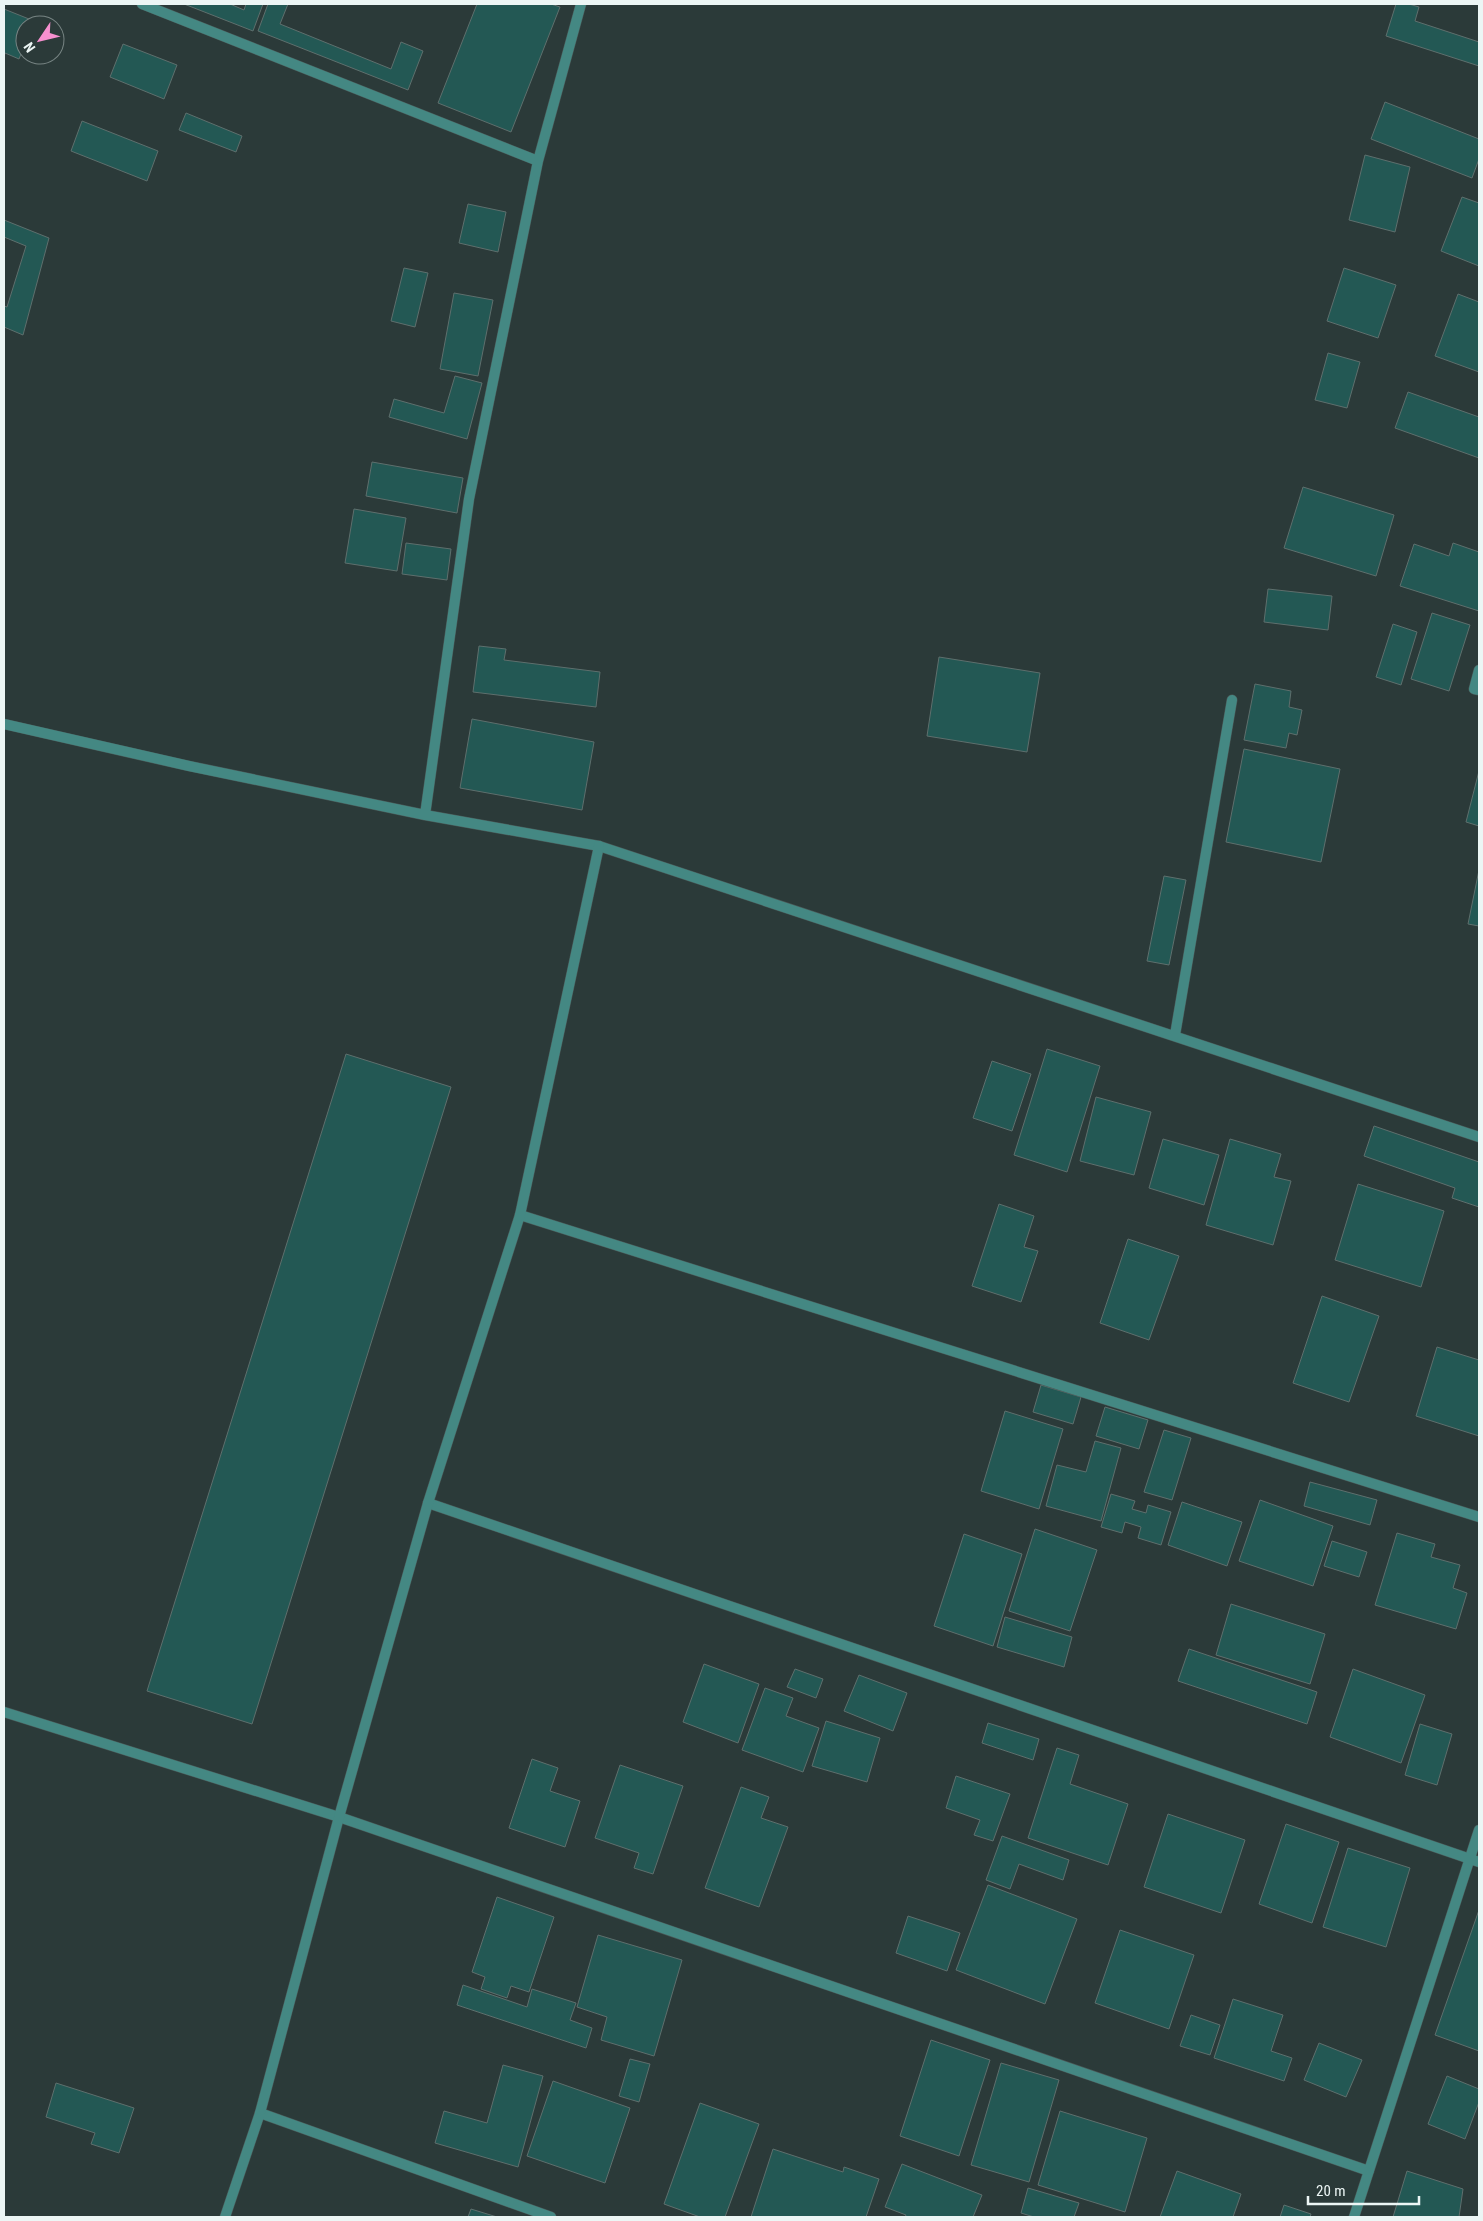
<svg xmlns="http://www.w3.org/2000/svg" width="1483" height="2221" font-family="'Roboto Condensed',sans-serif">
<style>
.building{fill:#235854;stroke:#5e6f6d}
.lines{fill:none;stroke-linecap:round;stroke-linejoin:round}
.minor-casing{stroke:#4a5857;stroke-width:11}
.tertiary-casing{stroke:#4a5857;stroke-width:11}
.minor{stroke:#448883;stroke-width:10}
.tertiary{stroke:#448883;stroke-width:10}
</style>
<rect width="100%" height="100%" fill="#2b3a39"/>
<path class="building" d="M184,4H230L244,10L246,4H263L253,31Z
M268,4H288L280,24L391,69L401,42L423,51L408,90L258,31Z
M477,4H551L560,7L511,132L438,103Z
M1396,4H1409L1419,7L1415,21L1479,42V66L1386,36Z
M4,9L34,21L32,25H25V44L19,59L5,53L4,57Z
M123,44L177,65L164,99L110,77Z
M1385,102L1479,139V159L1472,178L1371,139Z
M186,113L242,136L236,152L179,130Z
M82,121L158,151L147,181L71,151Z
M1365,155L1410,167L1395,232L1349,220Z
M1462,197L1479,203V266L1441,251Z
M468,204L506,212L498,252L459,243Z
M4,220L49,238L23,335L4,327V306L7,307L26,246L4,237Z
M404,268L428,273L415,327L391,321Z
M1344,268L1396,285L1378,338L1327,321Z
M454,293L493,300L478,376L440,369Z
M1458,294L1479,302V372L1435,356Z
M1328,353L1360,362L1347,408L1315,400Z
M455,376L482,383L467,439L389,417L394,399L444,413Z
M1408,392L1479,417V458L1395,428Z
M372,462L463,478L457,513L366,496Z
M1303,487L1394,515L1376,576L1284,548Z
M354,509L406,518L397,571L345,563Z
M406,543L451,549L447,580L402,574Z
M1453,543L1479,552V611L1400,586L1414,544L1449,556Z
M1268,589L1332,596L1328,630L1264,622Z
M1432,613L1470,625L1449,691L1411,679Z
M1393,624L1417,632L1401,685L1376,677Z
M479,646L506,649L504,660L600,672L596,707L473,692Z
M939,657L1040,673L1027,752L927,736Z
M1255,684L1291,691L1289,707L1302,710L1297,735L1289,733L1286,748L1244,740Z
M472,719L594,742L582,810L460,788Z
M1244,749L1340,769L1321,862L1226,842Z
M1479,771V826L1466,822Z
M1479,870V926L1468,924Z
M1164,876L1186,880L1169,965L1147,961Z
M1047,1049L1100,1066L1067,1172L1014,1155Z
M346,1054L451,1087L252,1724L147,1691Z
M992,1061L1031,1074L1012,1131L973,1118Z
M1096,1097L1151,1112L1134,1175L1080,1161Z
M1374,1126L1479,1162V1207L1452,1198L1455,1188L1364,1156Z
M1163,1139L1219,1155L1204,1205L1149,1188Z
M1230,1139L1281,1154L1274,1177L1291,1181L1273,1245L1206,1225Z
M1358,1184L1444,1211L1421,1287L1335,1260Z
M999,1204L1034,1216L1024,1247L1038,1251L1021,1302L972,1286Z
M1128,1239L1179,1256L1149,1340L1100,1323Z
M1322,1296L1379,1316L1349,1402L1293,1383Z
M1437,1347L1479,1360V1436L1416,1416Z
M1041,1385L1081,1397L1073,1424L1033,1412Z
M1105,1407L1148,1420L1139,1449L1096,1436Z
M1005,1411L1063,1429L1039,1509L981,1491Z
M1164,1430L1191,1438L1172,1500L1144,1492Z
M1095,1441L1121,1448L1101,1521L1046,1506L1057,1465L1086,1472Z
M1310,1482L1377,1500L1370,1525L1304,1506Z
M1111,1494L1135,1501L1132,1509L1146,1513L1148,1505L1171,1512L1161,1545L1138,1538L1141,1527L1125,1522L1122,1533L1101,1527Z
M1260,1500L1333,1526L1313,1586L1239,1561Z
M1182,1502L1242,1522L1227,1566L1168,1545Z
M1035,1529L1097,1550L1070,1631L1009,1611Z
M1397,1533L1435,1544L1431,1557L1460,1565L1453,1588L1467,1593L1456,1629L1375,1605Z
M964,1534L1022,1554L993,1646L934,1626Z
M1332,1541L1367,1552L1359,1577L1324,1566Z
M1231,1604L1325,1634L1310,1684L1216,1655Z
M1005,1617L1072,1637L1064,1667L997,1647Z
M1189,1649L1317,1692L1307,1724L1178,1681Z
M704,1664L759,1684L738,1743L683,1722Z
M795,1669L823,1679L816,1698L787,1687Z
M1353,1669L1425,1695L1401,1763L1330,1737Z
M859,1675L907,1693L893,1731L844,1711Z
M765,1688L793,1698L786,1716L819,1728L803,1772L742,1750Z
M826,1721L880,1738L867,1782L812,1766Z
M988,1723L1039,1739L1033,1760L982,1743Z
M1420,1724L1452,1734L1437,1785L1405,1775Z
M1057,1748L1079,1755L1070,1784L1128,1804L1108,1865L1028,1838Z
M532,1759L558,1768L550,1791L580,1801L565,1847L509,1828Z
M620,1765L683,1786L653,1874L634,1868L639,1853L595,1838Z
M956,1776L1010,1794L993,1841L974,1835L980,1820L946,1808Z
M741,1787L769,1797L761,1818L788,1827L759,1907L705,1888Z
M1168,1814L1245,1840L1221,1913L1144,1887Z
M1286,1824L1339,1842L1312,1923L1259,1904Z
M1002,1836L1069,1860L1063,1880L1019,1864L1010,1889L986,1880Z
M1348,1848L1410,1868L1386,1947L1323,1927Z
M988,1885L1077,1919L1045,2004L956,1970Z
M497,1897L554,1917L529,1992L511,1986L507,1998L481,1989L485,1977L472,1972Z
M1479,1910V2051L1435,2035Z
M908,1916L960,1933L947,1971L896,1953Z
M1120,1930L1194,1955L1169,2029L1095,2003Z
M598,1935L682,1960L654,2056L601,2040L607,2017L577,2007Z
M463,1985L527,2007L532,1989L576,2003L570,2020L592,2028L586,2048L457,2005Z
M1233,1999L1283,2015L1271,2051L1292,2058L1284,2081L1214,2058Z
M1191,2015L1220,2025L1210,2055L1180,2046Z
M931,2040L990,2060L959,2156L900,2136Z
M1319,2043L1362,2060L1346,2097L1304,2080Z
M630,2059L650,2064L639,2102L619,2096Z
M1001,2063L1059,2080L1029,2182L971,2165Z
M503,2065L543,2076L518,2167L435,2143L444,2111L487,2123Z
M1447,2076L1479,2089V2102L1465,2139L1428,2124Z
M553,2081L630,2108L605,2183L527,2156Z
M56,2083L134,2108L119,2153L91,2144L95,2133L46,2117Z
M700,2103L759,2124L725,2217H700L664,2204Z
M1060,2111L1147,2138L1125,2212L1038,2185Z
M773,2149L843,2172L844,2167L879,2179L866,2217H751Z
M902,2164L982,2195L973,2217H905L906,2215L885,2207Z
M1177,2171L1241,2194L1233,2217H1160Z
M1407,2171L1463,2189L1459,2217H1393Z
M1028,2188L1079,2203L1074,2217H1034L1021,2213Z
M1284,2205L1311,2214L1310,2217H1280Z
M471,2209L497,2217H468Z"/>
<g class="lines">
<g class="minor-casing">
<path id="minor" d="M142,4L538,161
M1479,670L1474,689L1479,690
M4,724L189,766L425,815L599,846L1479,1137
M425,815L469,499L538,161L581,4
M1175,1035L1232,700
M520,1215L1479,1517
M428,1503L1479,1862
M4,1712L339,1817L1369,2171
M260,2113L551,2217
M1354,2217L1479,1830"/>
</g>
<g class="tertiary-casing">
<path id="tertiary" d="M225,2217L260,2113L339,1817L428,1503L520,1215L599,846"/>
</g>
<use href="#minor" class="minor"/>
<use href="#tertiary" class="tertiary"/>
</g>
<rect width="1483" height="2221" fill="none" stroke="#ecf6f5" stroke-width="10"/>
<g transform="translate(40 40) rotate(235)"><circle r="24" fill="#2b3a39" stroke="#788584"/>
<path d="M0-4L9 19L0 12L-9 19Z" fill="#f690cf"/>
<text y="-8" font-size="14" font-weight="bold" text-anchor="middle" fill="#ecf6f5">N</text>
</g>
<path d="M1308 2196v8h111v-8" fill="none" stroke="#ecf6f5" stroke-width="2.5"/>
<text x="1316" y="2196" font-size="15" fill="#ecf6f5" stroke="#2b3a39" stroke-width="4" paint-order="stroke">20 m</text>
</svg>
